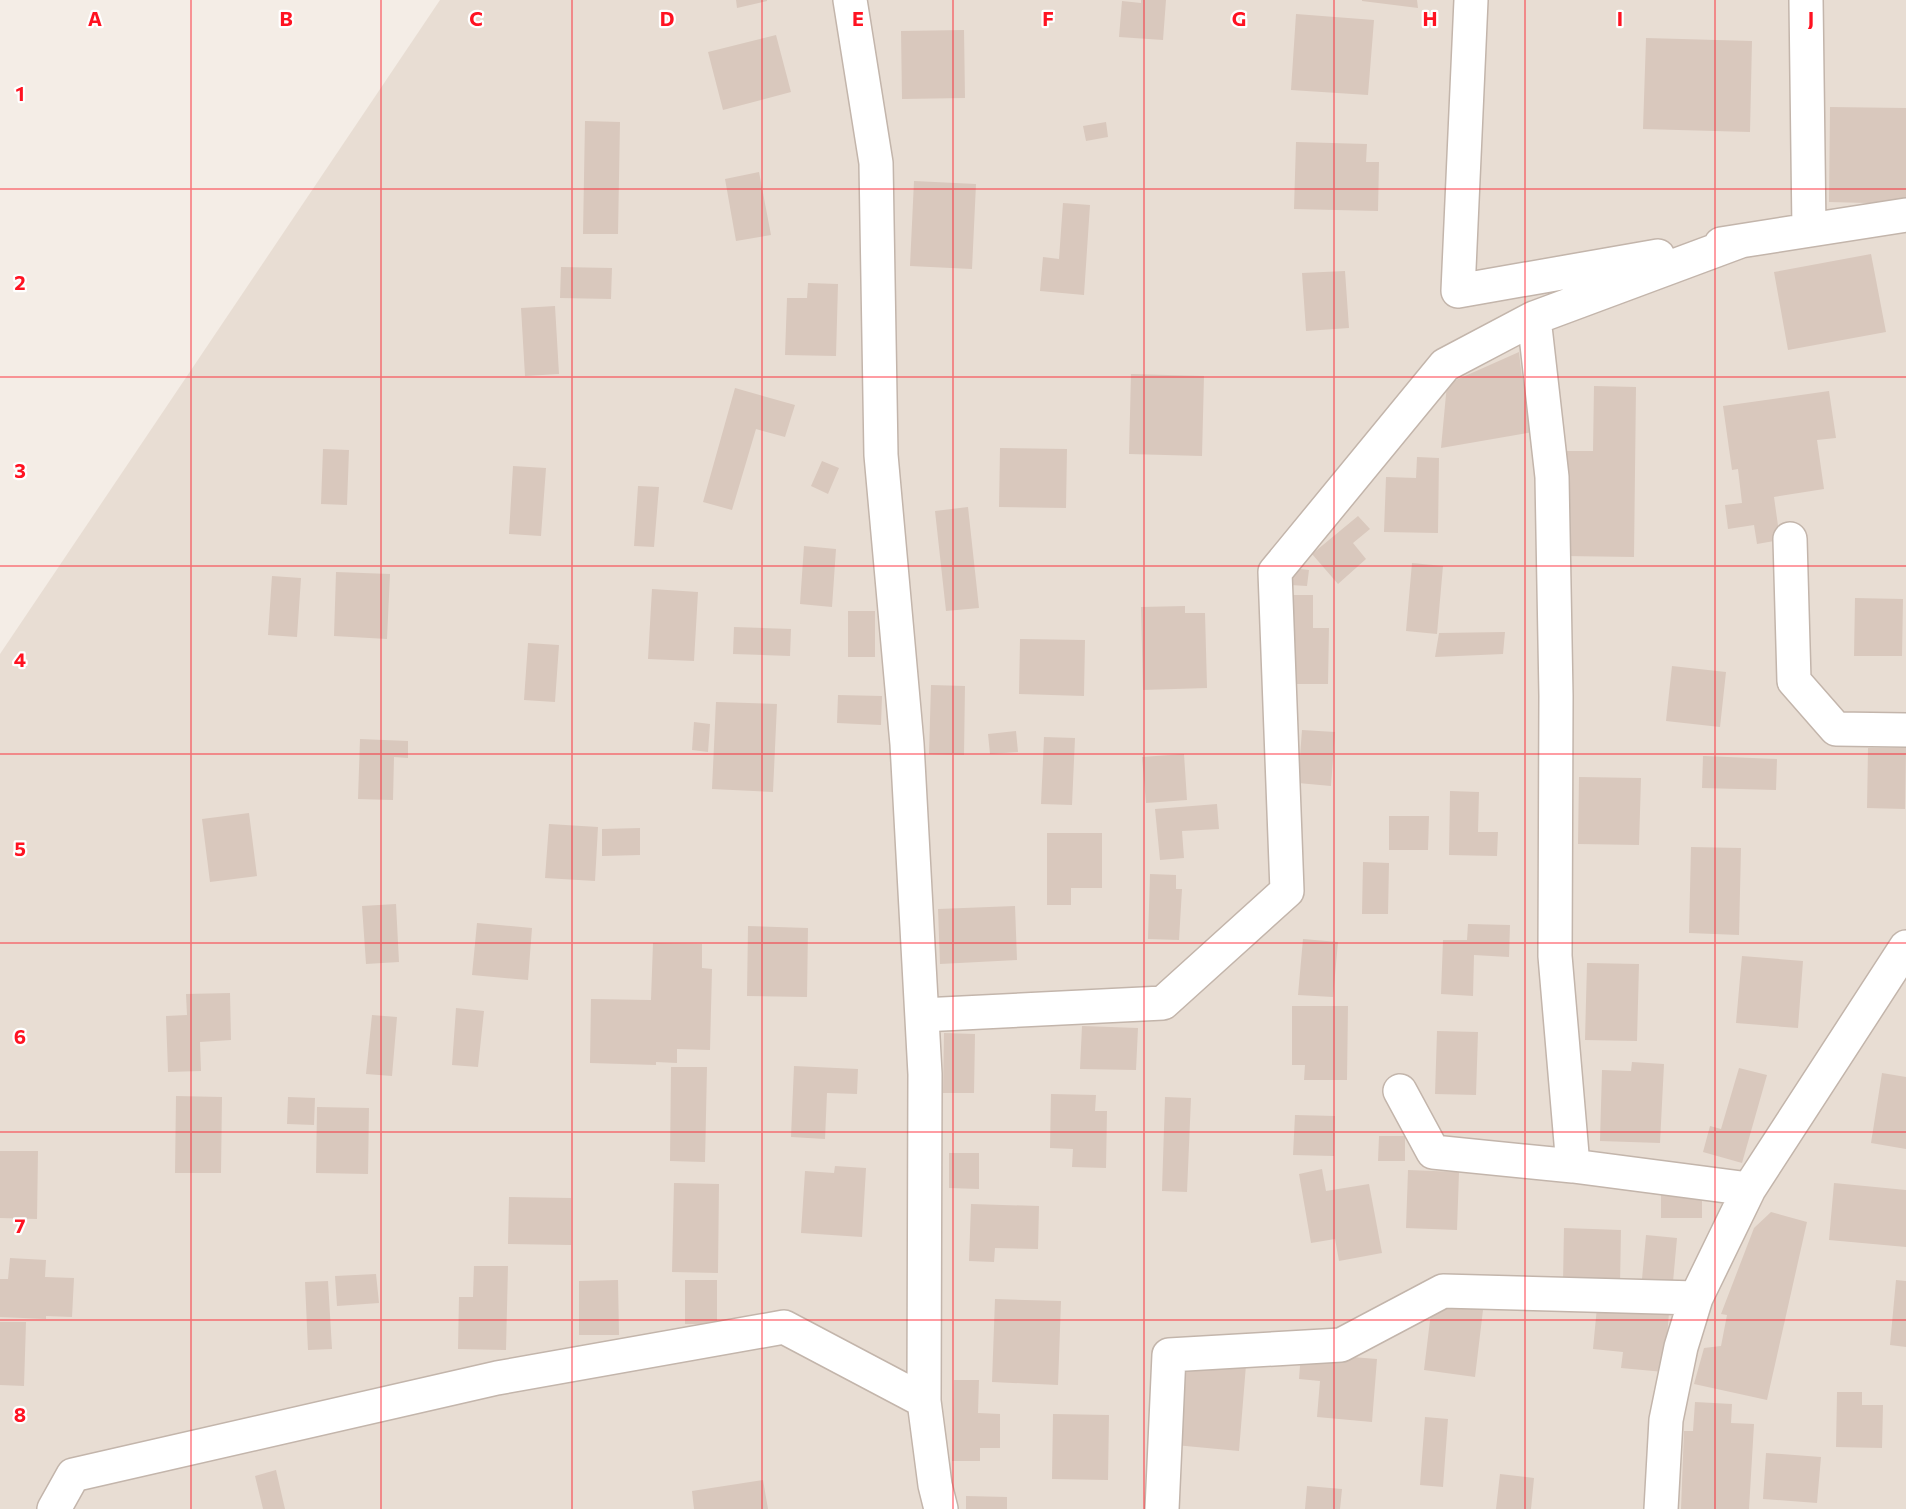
<svg xmlns="http://www.w3.org/2000/svg" width="1906" height="1509" font-family="Commissioner,sans-serif">
<style>
.residential{fill:#e8ddd3}
.building{fill:#d9c8bd}
.lines{fill:none;stroke-linecap:round;stroke-linejoin:round}
.minor-casing{stroke:#c3b5ab;stroke-width:36}
.minor{stroke:#fff;stroke-width:33}
.grid{fill:none;stroke:#ff1221;stroke-width:1.5;stroke-opacity:0.55}
.grid-label{font-size:20px;text-anchor:middle;font-weight:bold;fill:#ff1221;stroke:#fff;stroke-width:4.5;stroke-linejoin:round;paint-order:stroke}
</style>
<rect width="100%" height="100%" fill="#f4ede6"/>
<path class="residential" d="M440,0H1906V1509H0V654Z"/>
<path class="building" d="M736,0H767V1L737,8Z
M1141,0H1166L1163,40L1119,37L1122,1L1141,3Z
M1362,0H1417L1418,8L1362,1Z
M1296,14L1374,20L1368,95L1291,90Z
M964,30L965,98L902,99L901,31Z
M776,35L791,92L723,110L708,52Z
M1646,38L1752,41L1750,132L1643,129Z
M1830,107L1906,108V204L1829,202Z
M585,121L620,122L618,234H583Z
M1106,122L1108,137L1086,141L1083,126Z
M1296,142L1367,144L1366,162H1379L1378,211L1294,209Z
M759,172L771,235L736,241L725,179Z
M914,181L976,184L972,269L910,266Z
M1063,203L1090,205L1084,295L1040,291L1043,257L1059,259Z
M1871,254L1886,332L1788,350L1774,272Z
M561,267L612,268L611,299L560,298Z
M1345,271L1349,328L1306,331L1302,273Z
M808,283L838,284L836,356L785,355L787,298H807Z
M555,306L559,374L525,376L521,308Z
M1519,352L1522,378L1527,377L1533,432L1441,448L1447,384Z
M1131,374L1204,376L1202,456L1129,454Z
M1594,386L1636,387L1634,557L1565,556L1566,451H1593Z
M735,388L795,405L785,437L756,429L732,510L703,502Z
M1829,391L1836,438L1817,440L1824,489L1774,497L1780,540L1757,544L1754,525L1728,529L1725,505L1742,503L1738,469L1732,470L1723,406Z
M1000,448L1067,449L1066,508L999,507Z
M323,449L349,450L347,505L321,504Z
M1417,457L1439,458L1438,533L1384,532L1386,477L1416,478Z
M822,461L839,468L828,494L811,486Z
M513,466L546,468L541,536L509,534Z
M638,486L659,487L654,547L634,546Z
M968,507L979,608L946,611L935,511Z
M1358,516L1370,529L1353,543L1366,559L1338,584L1312,554Z
M804,546L836,549L832,607L800,604Z
M1412,563L1443,566L1437,634L1406,631Z
M1292,568L1309,570L1307,586L1290,585Z
M336,572L390,574L387,639L334,636Z
M272,576L301,578L297,637L268,635Z
M652,589L698,592L694,661L648,659Z
M1289,595H1313V628H1329L1328,684H1288Z
M1855,598L1903,599L1902,656H1854Z
M1185,606V613H1205L1207,688L1143,690L1141,607Z
M848,611H875V657H848Z
M734,627L791,629L790,656L733,654Z
M1505,632L1503,654L1435,657L1439,633Z
M1020,639L1085,640L1084,696L1019,694Z
M528,643L559,645L555,702L524,700Z
M1672,666L1726,672L1720,727L1666,721Z
M931,685L965,686L964,755L929,754Z
M838,695L882,696L881,725L837,723Z
M716,702L777,704L773,792L712,789Z
M694,722L710,724L708,752L692,750Z
M1302,730L1335,732L1331,786L1298,783Z
M1016,731L1018,752L990,754L988,734Z
M1044,737L1075,738L1072,805L1041,804Z
M360,739L408,741V758L394,757L393,800L358,799Z
M1868,748H1906L1905,809L1867,808Z
M1184,754L1187,800L1146,803L1142,757Z
M1703,756L1777,759L1776,790L1702,788Z
M1579,777L1641,778L1639,845L1578,844Z
M1450,791L1479,792L1478,832H1498L1497,856L1449,855Z
M1217,804L1219,829L1182,831L1184,858L1160,860L1155,809Z
M249,813L257,876L210,882L202,819Z
M1389,816H1429L1428,850H1389Z
M549,824L598,827L595,881L545,878Z
M640,828V855L602,856V829Z
M1047,833H1102V888H1071V905H1047Z
M1691,847L1741,848L1739,935L1689,933Z
M1363,862L1389,863L1388,914H1362Z
M1150,874L1176,875V889H1182L1179,940L1148,939Z
M396,904L399,962L366,964L362,906Z
M1015,906L1017,960L940,964L938,909Z
M477,923L532,928L528,980L472,975Z
M1468,924L1510,925L1509,957L1474,955L1473,996L1441,994L1443,940H1467Z
M748,926L808,928L807,997L747,996Z
M1303,939L1338,942L1333,997L1298,995Z
M653,943L702,944V968L712,969L710,1050L677,1049V1063L656,1062V1065L590,1063L591,999L651,1000Z
M1742,956L1803,961L1798,1028L1736,1023Z
M1587,963L1639,964L1637,1041L1585,1040Z
M230,993L231,1040L200,1042L201,1071L168,1072L166,1016L187,1015L186,994Z
M1292,1006H1348L1347,1080H1304L1305,1065H1292Z
M456,1008L484,1011L478,1067L452,1065Z
M372,1015L397,1017L392,1076L366,1074Z
M1082,1026L1138,1028L1136,1070L1080,1069Z
M1437,1031L1478,1032L1476,1095L1435,1094Z
M944,1033L975,1034L974,1093H943Z
M1632,1062L1664,1064L1660,1143L1600,1141L1602,1070L1631,1071Z
M794,1066L858,1069L857,1094L827,1093L825,1139L791,1137Z
M671,1067H707L705,1162L670,1161Z
M1739,1068L1767,1075L1742,1163L1703,1152L1710,1126L1721,1129Z
M1882,1073L1906,1077V1149L1871,1143Z
M1051,1094L1096,1095L1095,1111H1107L1106,1168L1072,1167L1073,1149L1050,1148Z
M176,1096L222,1097L221,1173H175Z
M288,1097L315,1098L314,1125L287,1124Z
M1165,1097L1191,1098L1187,1192L1162,1191Z
M317,1107L369,1108L368,1174L316,1173Z
M1295,1115L1335,1116L1334,1156L1293,1155Z
M1379,1136H1405V1161H1378Z
M0,1151H38L37,1219L0,1218Z
M949,1153H979V1189L949,1188Z
M835,1166L866,1168L862,1237L801,1233L805,1171L834,1173Z
M1322,1169L1326,1191L1369,1184L1382,1253L1339,1261L1335,1239L1311,1243L1299,1174Z
M1408,1170L1459,1172L1457,1230L1406,1228Z
M674,1183L719,1184L718,1273L672,1272Z
M1834,1183L1906,1190V1247L1829,1240Z
M1661,1193H1702V1218H1661Z
M509,1197L571,1198V1245L508,1244Z
M971,1204L1039,1206L1038,1249L995,1248L994,1262L969,1261Z
M1771,1212L1807,1222L1767,1400L1694,1384L1704,1348L1721,1346L1727,1315L1721,1314L1754,1228Z
M1564,1228L1621,1230L1620,1285L1563,1283Z
M1646,1235L1677,1238L1673,1282L1642,1279Z
M10,1258L46,1260L45,1277L74,1278L72,1317L46,1316V1319L0,1317V1279H8Z
M474,1266H508L506,1350L458,1349L459,1297H473Z
M376,1274L379,1303L337,1306L335,1276Z
M618,1280L619,1335H579V1281Z
M685,1280H717V1324H685Z
M1896,1280L1906,1281V1347L1890,1345Z
M328,1281L332,1349L308,1350L305,1282Z
M995,1299L1061,1301L1058,1385L992,1382Z
M1432,1304L1483,1310L1475,1377L1424,1370Z
M1597,1307L1669,1313L1664,1372L1621,1368L1623,1352L1593,1349Z
M0,1322H26L24,1386L0,1385Z
M1301,1353L1377,1359L1372,1422L1317,1417L1320,1381L1299,1379Z
M1182,1359L1246,1365L1239,1451L1175,1445Z
M954,1380H979L978,1413L1000,1414V1448H980V1461H952Z
M1837,1392H1862V1405H1883L1882,1448L1836,1447Z
M1695,1402L1732,1404L1731,1423L1754,1424L1749,1509H1681L1684,1431H1693Z
M1053,1414L1109,1415L1108,1480L1052,1479Z
M1425,1417L1448,1419L1443,1487L1420,1485Z
M1766,1453L1821,1457L1817,1503L1763,1499Z
M276,1470L285,1509H263L255,1476Z
M1500,1474L1534,1478L1531,1509H1496Z
M763,1480L768,1509H694L692,1491Z
M1307,1486L1342,1489L1340,1509H1305Z
M966,1496L1007,1497V1509H966Z"/>
<g class="lines">
<g class="minor-casing">
<path id="minor" d="M850,0L876,163L881,455L907,744L925,1074L924,1401L935,1485L941,1509
M1471,0L1458,291L1658,256
M1806,0L1809,230
M1721,244L1906,215
M1534,318L1552,477L1556,696L1555,956L1573,1166L1749,1189
M1790,539L1794,681L1836,729L1906,730
M922,1015L1163,1003L1287,891L1275,572L1445,365L1534,318L1741,241
M1400,1091L1433,1152L1573,1166
M54,1509L73,1475L497,1378L784,1327L924,1401
M1162,1509L1169,1355L1341,1345L1443,1291L1696,1298
M1661,1509L1666,1420L1681,1347L1696,1298L1749,1189L1906,947"/>
</g>
<use href="#minor" class="minor"/>
</g>
<path class="grid" d="M191,0V1509M381,0V1509M572,0V1509M762,0V1509M953,0V1509M1144,0V1509M1334,0V1509M1525,0V1509M1715,0V1509M0,189H1906M0,377H1906M0,566H1906M0,754H1906M0,943H1906M0,1132H1906M0,1320H1906"/>
<g class="grid-label">
<text x="95" y="26">A</text>
<text x="286" y="26">B</text>
<text x="476" y="26">C</text>
<text x="667" y="26">D</text>
<text x="858" y="26">E</text>
<text x="1048" y="26">F</text>
<text x="1239" y="26">G</text>
<text x="1430" y="26">H</text>
<text x="1620" y="26">I</text>
<text x="1811" y="26">J</text>
<text x="20" y="101">1</text>
<text x="20" y="290">2</text>
<text x="20" y="478">3</text>
<text x="20" y="667">4</text>
<text x="20" y="856">5</text>
<text x="20" y="1044">6</text>
<text x="20" y="1233">7</text>
<text x="20" y="1422">8</text>
</g>
</svg>
